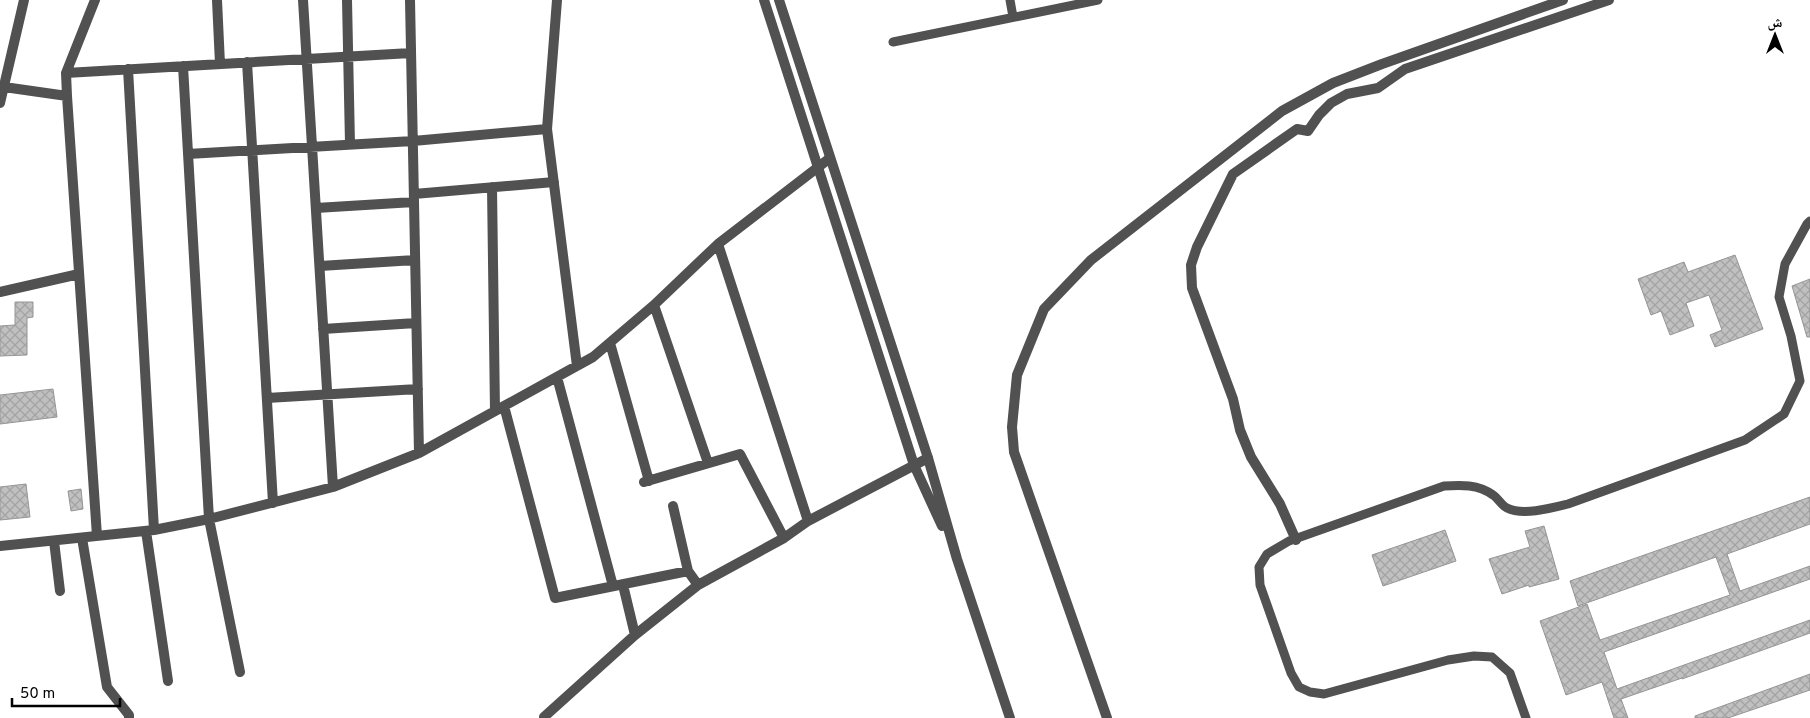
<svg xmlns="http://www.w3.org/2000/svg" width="1810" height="718" font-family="Overpass,'Noto Naskh Arabic',sans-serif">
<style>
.building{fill:url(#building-cross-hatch);stroke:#959595}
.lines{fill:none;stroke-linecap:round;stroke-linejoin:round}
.service{stroke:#515151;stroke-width:9}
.minor{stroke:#515151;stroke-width:10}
.tertiary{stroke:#515151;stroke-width:10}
</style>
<defs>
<pattern id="building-cross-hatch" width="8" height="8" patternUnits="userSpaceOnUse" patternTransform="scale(1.25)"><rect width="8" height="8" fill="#c0c0c0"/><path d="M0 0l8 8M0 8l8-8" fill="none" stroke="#a3a3a3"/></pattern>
</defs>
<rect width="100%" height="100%" fill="#fff"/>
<path class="building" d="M1735,255L1763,329L1715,347L1710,335L1722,330L1709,295L1686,303L1694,326L1670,335L1661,311L1651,315L1638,279L1684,262L1688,272Z
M1810,279V337H1807L1792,286Z
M15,302H33V317L27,318V355L0,356V326L15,325Z
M53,389L57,417L0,424V395Z
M26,484L30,517L0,520V487Z
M81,489L83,509L71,511L68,491Z
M1810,497V524L1727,554L1740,591L1810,566V579L1604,652L1617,689L1810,620V633L1682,679V678L1621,699L1628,718H1614L1602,682L1566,695L1540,621L1587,604L1600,640L1730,595L1716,557L1578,606L1570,581Z
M1544,526L1559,579L1529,587V585L1502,594L1489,559L1530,547L1525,531Z
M1445,530L1456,561L1383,586L1372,555Z
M1810,674V690L1728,718H1695V716Z"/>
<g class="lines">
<path class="service" d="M1010,0L1013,17
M893,42L1098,0
M1526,718L1510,673L1492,657L1474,656L1448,660L1324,694L1310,692L1299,687L1291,673L1260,585L1259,567L1267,554L1289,541L1444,486C1461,485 1478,484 1493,495C1498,498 1501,505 1507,508C1523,516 1552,508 1568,504L1745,440L1784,414L1800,381L1791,336L1779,297L1785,264L1807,224L1810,221"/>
<path class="minor" d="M217,0L220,64
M303,0L333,487
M347,0L350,144
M410,0L419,453
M557,0L547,129L577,366
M247,62L273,503
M183,66L209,519L240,672
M128,69L154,530
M66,73L95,0
M4,87L67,96L97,536
M67,96L66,73L411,53
M0,103L24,0
M188,154L413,141L547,129
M492,187L495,411
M414,194L554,182
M316,208L414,202
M718,244L808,521
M320,266L415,260
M0,292L79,274
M654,305L708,463
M323,329L416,323
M610,343L649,481
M557,377L613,586
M267,398L418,389
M504,406L555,598L688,571
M644,482L740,454L784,538
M673,506L688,571L698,585
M146,531L168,681
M82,538L107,687L129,715V718
M1296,540L1280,504L1251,457L1240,430L1233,399L1192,288L1191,265L1197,247L1233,174L1297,129L1308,131L1319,115L1331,103L1347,94L1378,88L1405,69L1609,0
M54,541L60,591
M0,546L154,530L209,519L333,487L419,453L593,357L654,305L718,244L830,158
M623,585L635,635
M544,717L635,635L698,585L784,538L808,521L928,458
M1107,718L1014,452L1012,427L1017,375L1044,309L1091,260L1282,111L1333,83L1382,64L1563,0"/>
<path class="tertiary" d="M764,0L914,465L942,526
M779,0L928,458L957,559L1010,718"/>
</g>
<g transform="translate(1775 35)" stroke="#ffffff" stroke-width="4" paint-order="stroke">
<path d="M0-4L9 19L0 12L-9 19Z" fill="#000000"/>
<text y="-8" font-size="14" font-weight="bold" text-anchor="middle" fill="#000000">ش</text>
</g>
<path d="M12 698v8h108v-8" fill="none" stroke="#000000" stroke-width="2.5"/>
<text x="20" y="698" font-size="15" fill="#000000" stroke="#ffffff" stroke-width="4" paint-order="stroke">50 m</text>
</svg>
